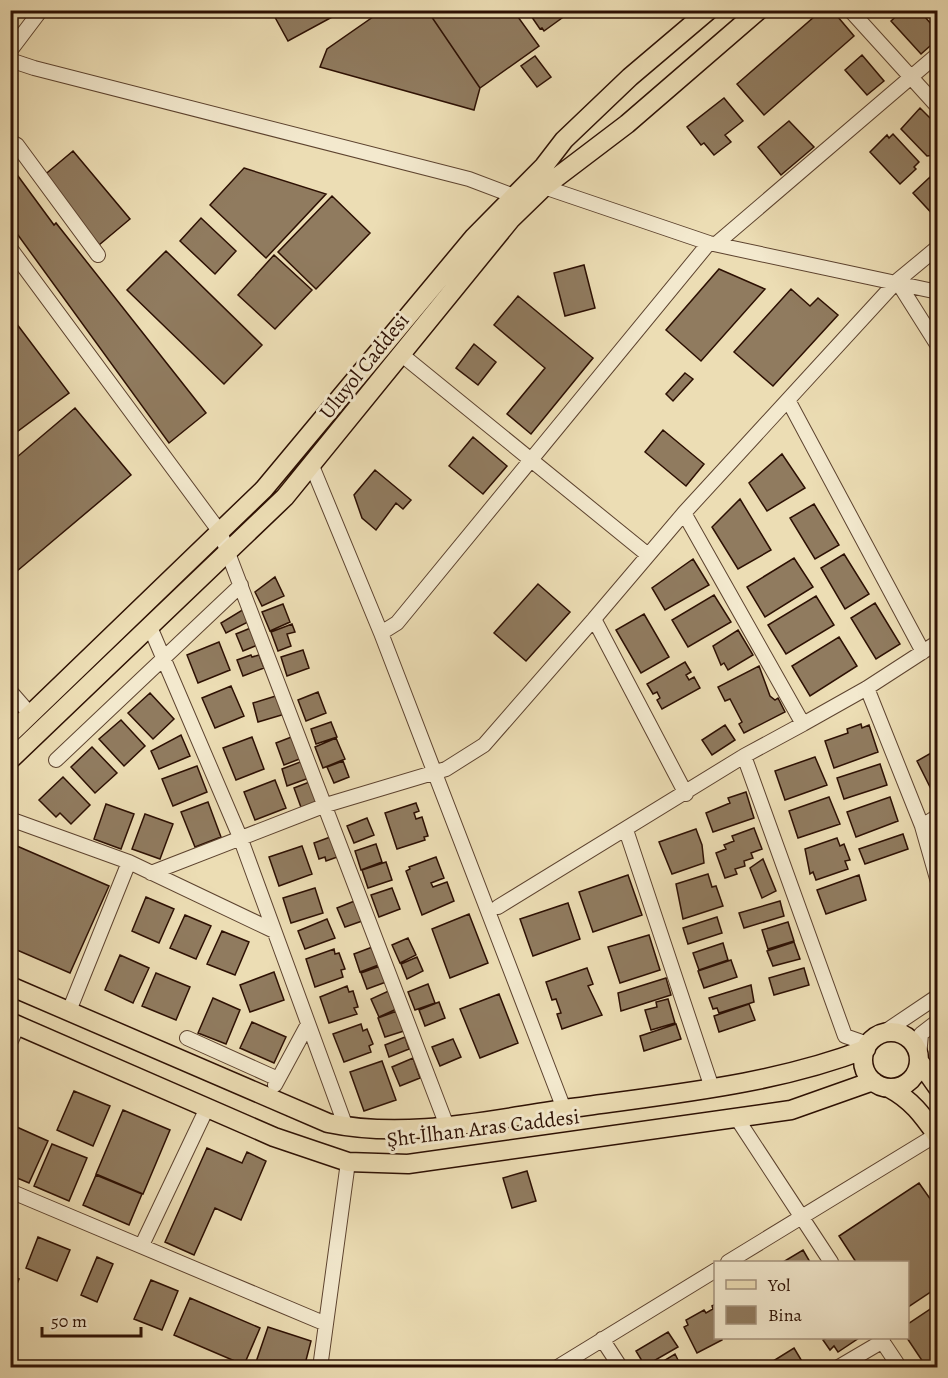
<svg xmlns="http://www.w3.org/2000/svg" width="948" height="1378" font-family="Alegreya,serif">
<style>
.building{fill:#907b5f;stroke:#2d1003;stroke-width:1.5}
.lines{fill:none;stroke-linecap:round;stroke-linejoin:round}
.minor-casing{stroke:#5d432f;stroke-width:16}
.major-casing{stroke:#2d1003;stroke-width:21}
.minor{stroke:#f3e9ce;stroke-width:14}
.major{stroke:#ecddb4;stroke-width:18}
.labels{text-anchor:middle;dominant-baseline:central;stroke-width:6;stroke-linejoin:round;paint-order:stroke}
.street-label{font-size:21px;fill:#2d1003;stroke:#f3e9ce}
</style>
<rect width="100%" height="100%" fill="#ecddb4"/>
<filter id="stains"><feTurbulence type="fractalNoise" baseFrequency=".00333" numOctaves="4"/><feColorMatrix values="0 0 0 0 .2 0 0 0 0 .09 0 0 0 0 .02 0 0 0 .5 -.17"/></filter>
<radialGradient id="worn" r=".72"><stop offset=".6" stop-color="#630" stop-opacity="0"/><stop offset="1" stop-color="#630" stop-opacity=".3"/></radialGradient>
<path class="building" d="M271,10H345L288,41Z
M383,10H427L480,88L474,110L320,67L327,49Z
M427,10H513L539,46L480,88Z
M527,10H573L544,31L542,28L540,29Z
M822,10H832L854,36L764,115L737,84Z
M903,10H919L938,32V39L921,54L891,21Z
M862,55L884,81L867,95L845,70Z
M535,56L551,77L537,87L521,66Z
M724,98L743,121L725,135L731,142L714,155L704,143L701,145L687,127Z
M920,108L938,126V153L935,155L927,156L901,129Z
M789,121L814,147L781,175L758,147Z
M893,134L919,162L914,167L916,169L900,184L870,152L887,135L889,138Z
M73,151L130,219L99,245L42,177Z
M244,168L326,194L266,258L210,205Z
M18,176L54,225L56,223L206,413L169,443L10,224V182Z
M930,177L938,185V220L913,193Z
M332,196L370,233L316,289L278,252Z
M201,218L236,251L215,274L180,241Z
M166,251L262,345L224,384L127,290Z
M274,255L312,290L275,329L238,295Z
M584,265L595,308L565,316L554,273Z
M719,269L765,289L701,361L666,330Z
M791,289L810,306L818,298L838,315L773,386L734,352Z
M518,296L593,358L531,434L507,414L545,368L494,325Z
M10,315L69,393L10,437Z
M474,344L496,362L478,385L456,368Z
M685,373L693,379L673,401L666,394Z
M75,408L131,475L10,577V463Z
M663,430L704,464L686,486L645,452Z
M473,437L507,466L483,494L449,466Z
M782,454L805,488L767,511L749,483Z
M375,470L411,500L403,509L396,503L376,530L362,518L354,495Z
M740,499L771,550L738,569L712,527Z
M814,504L839,545L815,559L790,518Z
M844,554L869,594L845,609L821,568Z
M794,558L813,587L765,617L747,587Z
M693,559L709,585L665,610L652,588Z
M275,577L284,596L262,606L255,592Z
M538,584L570,612L526,661L494,633Z
M714,595L731,622L688,647L672,620Z
M816,596L834,625L786,654L768,625Z
M875,603L900,644L876,659L851,618Z
M283,604L290,622L270,631L262,612Z
M244,609L250,621L226,633L221,623Z
M644,614L669,657L641,673L616,630Z
M292,624L295,632L287,634L291,646L278,651L271,632Z
M253,627L260,644L243,651L236,634Z
M738,630L753,655L728,670L724,663L721,665L713,646Z
M839,637L857,666L810,696L792,666Z
M219,642L230,670L198,683L187,655Z
M303,650L309,668L287,676L281,657Z
M251,655L252,657L259,655L264,668L243,676L237,660Z
M685,662L691,672L686,675L689,680L694,677L700,688L662,709L657,700L660,698L657,692L653,694L647,684Z
M759,666L770,696L775,700L778,698L785,712L744,733L739,724L742,722L730,699L725,701L718,687Z
M231,686L244,716L215,728L202,698Z
M318,692L326,713L306,721L298,700Z
M150,693L174,719L153,739L128,713Z
M279,695L285,714L258,722L253,703Z
M121,720L145,746L124,766L99,739Z
M331,722L337,737L316,744L311,729Z
M861,724L862,728L869,725L878,752L834,768L825,741L848,733L847,729Z
M725,725L735,740L712,755L702,740Z
M181,735L190,756L159,769L151,751Z
M294,736L302,758L284,765L276,743Z
M252,737L264,769L236,780L223,748Z
M336,738L345,759L323,768L315,747Z
M92,747L117,773L95,793L71,767Z
M938,749V797L936,799L917,761Z
M815,757L827,785L785,800L775,771Z
M303,761L309,778L287,786L282,769Z
M343,761L349,777L334,783L327,767Z
M880,764L887,785L844,799L837,778Z
M197,766L207,792L173,806L162,779Z
M63,777L90,805L71,824L60,813L56,817L39,800Z
M275,780L286,808L255,820L244,792Z
M312,781L320,803L302,810L294,788Z
M746,792L754,818L713,832L706,813L730,803L728,798Z
M829,797L840,824L798,838L789,811Z
M890,797L898,821L856,837L847,812Z
M208,802L221,837L195,847L181,812Z
M416,803L419,811L414,813L416,819L422,817L428,836L424,837L425,840L397,849L385,813Z
M106,804L134,814L121,849L94,839Z
M145,814L173,824L160,859L132,849Z
M367,818L374,835L354,843L347,826Z
M754,828L762,849L751,853L753,858L744,861L745,866L735,869L737,874L725,878L716,853L726,849L724,845L734,841L732,836Z
M696,829L702,845L704,863L672,874L659,842Z
M903,834L908,849L865,864L859,849Z
M333,836L340,856L326,861L325,857L319,859L314,843Z
M837,838L840,846L844,844L850,860L845,861L848,869L816,880L813,872L810,874L805,849Z
M10,843L109,886L70,973L10,947Z
M376,844L382,862L361,870L355,851Z
M302,846L312,874L279,886L269,857Z
M436,857L444,878L431,883L433,887L447,882L454,901L422,915L406,871L410,869L409,867Z
M763,859L776,891L762,898L750,868Z
M386,862L392,880L368,888L362,870Z
M708,874L712,887L716,886L723,906L683,919L676,884Z
M628,875L642,915L593,932L579,892Z
M859,875L866,900L826,914L817,890Z
M315,888L323,913L291,923L283,898Z
M392,888L400,909L379,917L371,895Z
M146,897L174,909L159,943L132,931Z
M357,900L365,920L345,927L337,908Z
M780,901L784,916L744,928L739,913Z
M568,903L580,939L533,956L520,919Z
M469,914L488,963L450,978L432,929Z
M185,915L211,926L196,959L170,948Z
M717,917L722,933L688,944L683,928Z
M327,919L335,938L305,949L298,931Z
M788,922L794,941L768,949L762,930Z
M222,931L249,942L235,975L207,964Z
M649,935L660,970L620,983L608,947Z
M408,938L416,955L400,963L392,945Z
M794,942L800,959L773,966L767,951Z
M723,943L728,960L699,970L693,953Z
M375,946L381,964L360,972L354,954Z
M334,949L335,954L339,953L345,969L341,970L343,977L315,987L306,959Z
M120,955L149,968L133,1003L105,990Z
M417,957L423,971L407,979L401,964Z
M731,960L737,977L704,988L698,971Z
M380,966L386,982L367,989L361,973Z
M587,968L593,984L588,986L602,1015L562,1029L557,1014L561,1013L556,999L552,1000L546,982Z
M804,968L809,985L774,995L769,978Z
M274,972L284,1000L250,1012L240,985Z
M156,973L190,987L176,1020L142,1006Z
M666,978L671,995L621,1011L618,993Z
M428,984L435,1003L415,1010L408,992Z
M751,985L754,1002L719,1013L717,1008L713,1009L709,998Z
M347,986L349,992L353,991L358,1007L354,1008L357,1014L329,1023L320,997Z
M393,989L401,1007L379,1017L371,999Z
M499,994L518,1043L480,1058L460,1009Z
M213,998L240,1010L226,1044L198,1033Z
M668,999L675,1023L651,1030L645,1010L657,1007L656,1002Z
M439,1002L445,1018L425,1026L419,1010Z
M749,1004L755,1020L719,1032L714,1016Z
M397,1011L404,1031L385,1037L378,1018Z
M252,1022L286,1037L274,1063L240,1048Z
M361,1024L363,1031L367,1029L373,1044L369,1046L371,1052L344,1062L333,1034Z
M676,1024L681,1039L644,1051L640,1036Z
M405,1037L409,1049L389,1057L385,1045Z
M453,1039L461,1057L440,1066L432,1047Z
M413,1058L420,1078L400,1086L392,1067Z
M382,1061L396,1100L364,1111L350,1072Z
M74,1091L110,1106L93,1146L57,1130Z
M123,1110L170,1130L143,1194L96,1174Z
M10,1124L48,1141L29,1183L10,1175Z
M52,1144L87,1158L69,1201L34,1186Z
M207,1148L242,1163L247,1152L266,1161L241,1220L215,1208L194,1255L165,1242Z
M527,1171L536,1201L512,1208L503,1178Z
M96,1175L142,1194L129,1225L83,1205Z
M919,1183L938,1210V1287L908,1307V1262H856L839,1236Z
M38,1237L70,1250L57,1281L26,1268Z
M803,1250L810,1262H783Z
M97,1257L113,1264L97,1302L81,1295Z
M10,1275L19,1279L10,1302Z
M151,1280L178,1291L162,1330L134,1319Z
M190,1298L260,1328L244,1365L174,1335Z
M716,1304V1338H722V1340L697,1353L684,1327L688,1325L686,1320L704,1310L706,1313L713,1309L712,1306Z
M938,1304V1362L927,1368L907,1338L908,1324Z
M268,1327L311,1341L304,1368L255,1365Z
M668,1332L678,1347L645,1366L636,1351Z
M827,1338H859L838,1352L834,1346L830,1350L823,1340Z
M794,1348L806,1368H762Z
M675,1354L682,1368H652Z"/>
<g class="lines">
<g class="minor-casing">
<path id="minor" d="M850,10L938,107
M10,51L41,10
M10,60L34,68L469,179L514,196L544,187L709,243L938,292
M10,141L17,145L98,255
M716,244L938,54
M10,248L220,532L447,1126
M897,281L938,346
M402,355L648,555
M788,400L923,652
M312,466L381,633L564,1109
M150,627L240,837L346,1127
M381,633L397,623L709,243
M867,688L922,826L938,882
M10,691L31,715
M803,724L867,688L938,642
M744,756L845,1036L868,1044
M56,760L241,585
M686,794L594,619L684,513L897,281L938,247
M10,819L129,862L274,931
M922,826L938,816
M626,830L712,1088
M151,873L326,805L446,769L484,745L594,619
M498,907L744,756L803,724L684,513
M69,1011L129,862
M880,1035L938,996
M187,1038L278,1079
M10,1043L18,1025
M919,1057L921,1034L938,1021
M275,1085L308,1024
M736,1117L831,1262
M10,1191L326,1324
M142,1245L207,1108
M728,1262L936,1135
M880,1338L900,1368
M602,1339L621,1368
M320,1368L348,1162
M556,1368L716,1270
M837,1368L883,1341"/>
</g>
<g class="major-casing">
<path id="major" d="M10,734L264,489L474,237L544,166L564,140L630,77L709,10
M10,760L285,497L511,219L544,187L627,124L759,10
M10,986L328,1123C409,1140 492,1119 572,1108C671,1094 772,1085 866,1049
M10,1022L274,1137L348,1162L408,1164L791,1110L873,1081
M863 1060a28 28 0 1 1 56 0a28 28 0 1 1-56 0Z
M919,1061L938,1088
M889,1088C912,1100 923,1116 938,1137"/>
</g>
<use href="#minor" class="minor"/>
<use href="#major" class="major"/>
</g>
<g class="labels">
<g class="street-label">
<text transform="translate(364 366) rotate(-51)">Uluyol Caddesi</text>
<text transform="translate(483 1128) rotate(-7)">Şht İlhan Aras Caddesi</text>
</g>
</g>
<rect width="948" height="1378" fill="none" stroke="#ecddb4" stroke-width="36"/>
<rect x="12" y="12" width="924" height="1354" fill="none" stroke="#2d1003" stroke-width="3"/>
<rect x="18" y="18" width="912" height="1342" fill="none" stroke="#2d1003" stroke-width="1.5"/>
<rect x="714" y="1261" width="195" height="78" fill="#f3e9ce" stroke="#a4927d" stroke-width="1.5"/>
<rect x="726" y="1280" width="30" height="9" fill="#ecddb4" stroke="#a4927d" stroke-width="1.5"/>
<text x="768" y="1291" font-size="18" fill="#2d1003">Yol</text>
<rect x="726" y="1306" width="30" height="18" fill="#907b5f" stroke="#a4927d" stroke-width="1.5"/>
<text x="768" y="1321" font-size="18" fill="#2d1003">Bina</text>
<path d="M42 1327v9h99v-9" fill="none" stroke="#2d1003" stroke-width="3"/>
<text x="51" y="1327" font-size="18" fill="#2d1003" stroke="#f3e9ce" stroke-width="4.5" paint-order="stroke">50 m</text>
<rect width="100%" height="100%" filter="url(#stains)"/>
<rect width="100%" height="100%" fill="url(#worn)"/>
</svg>
